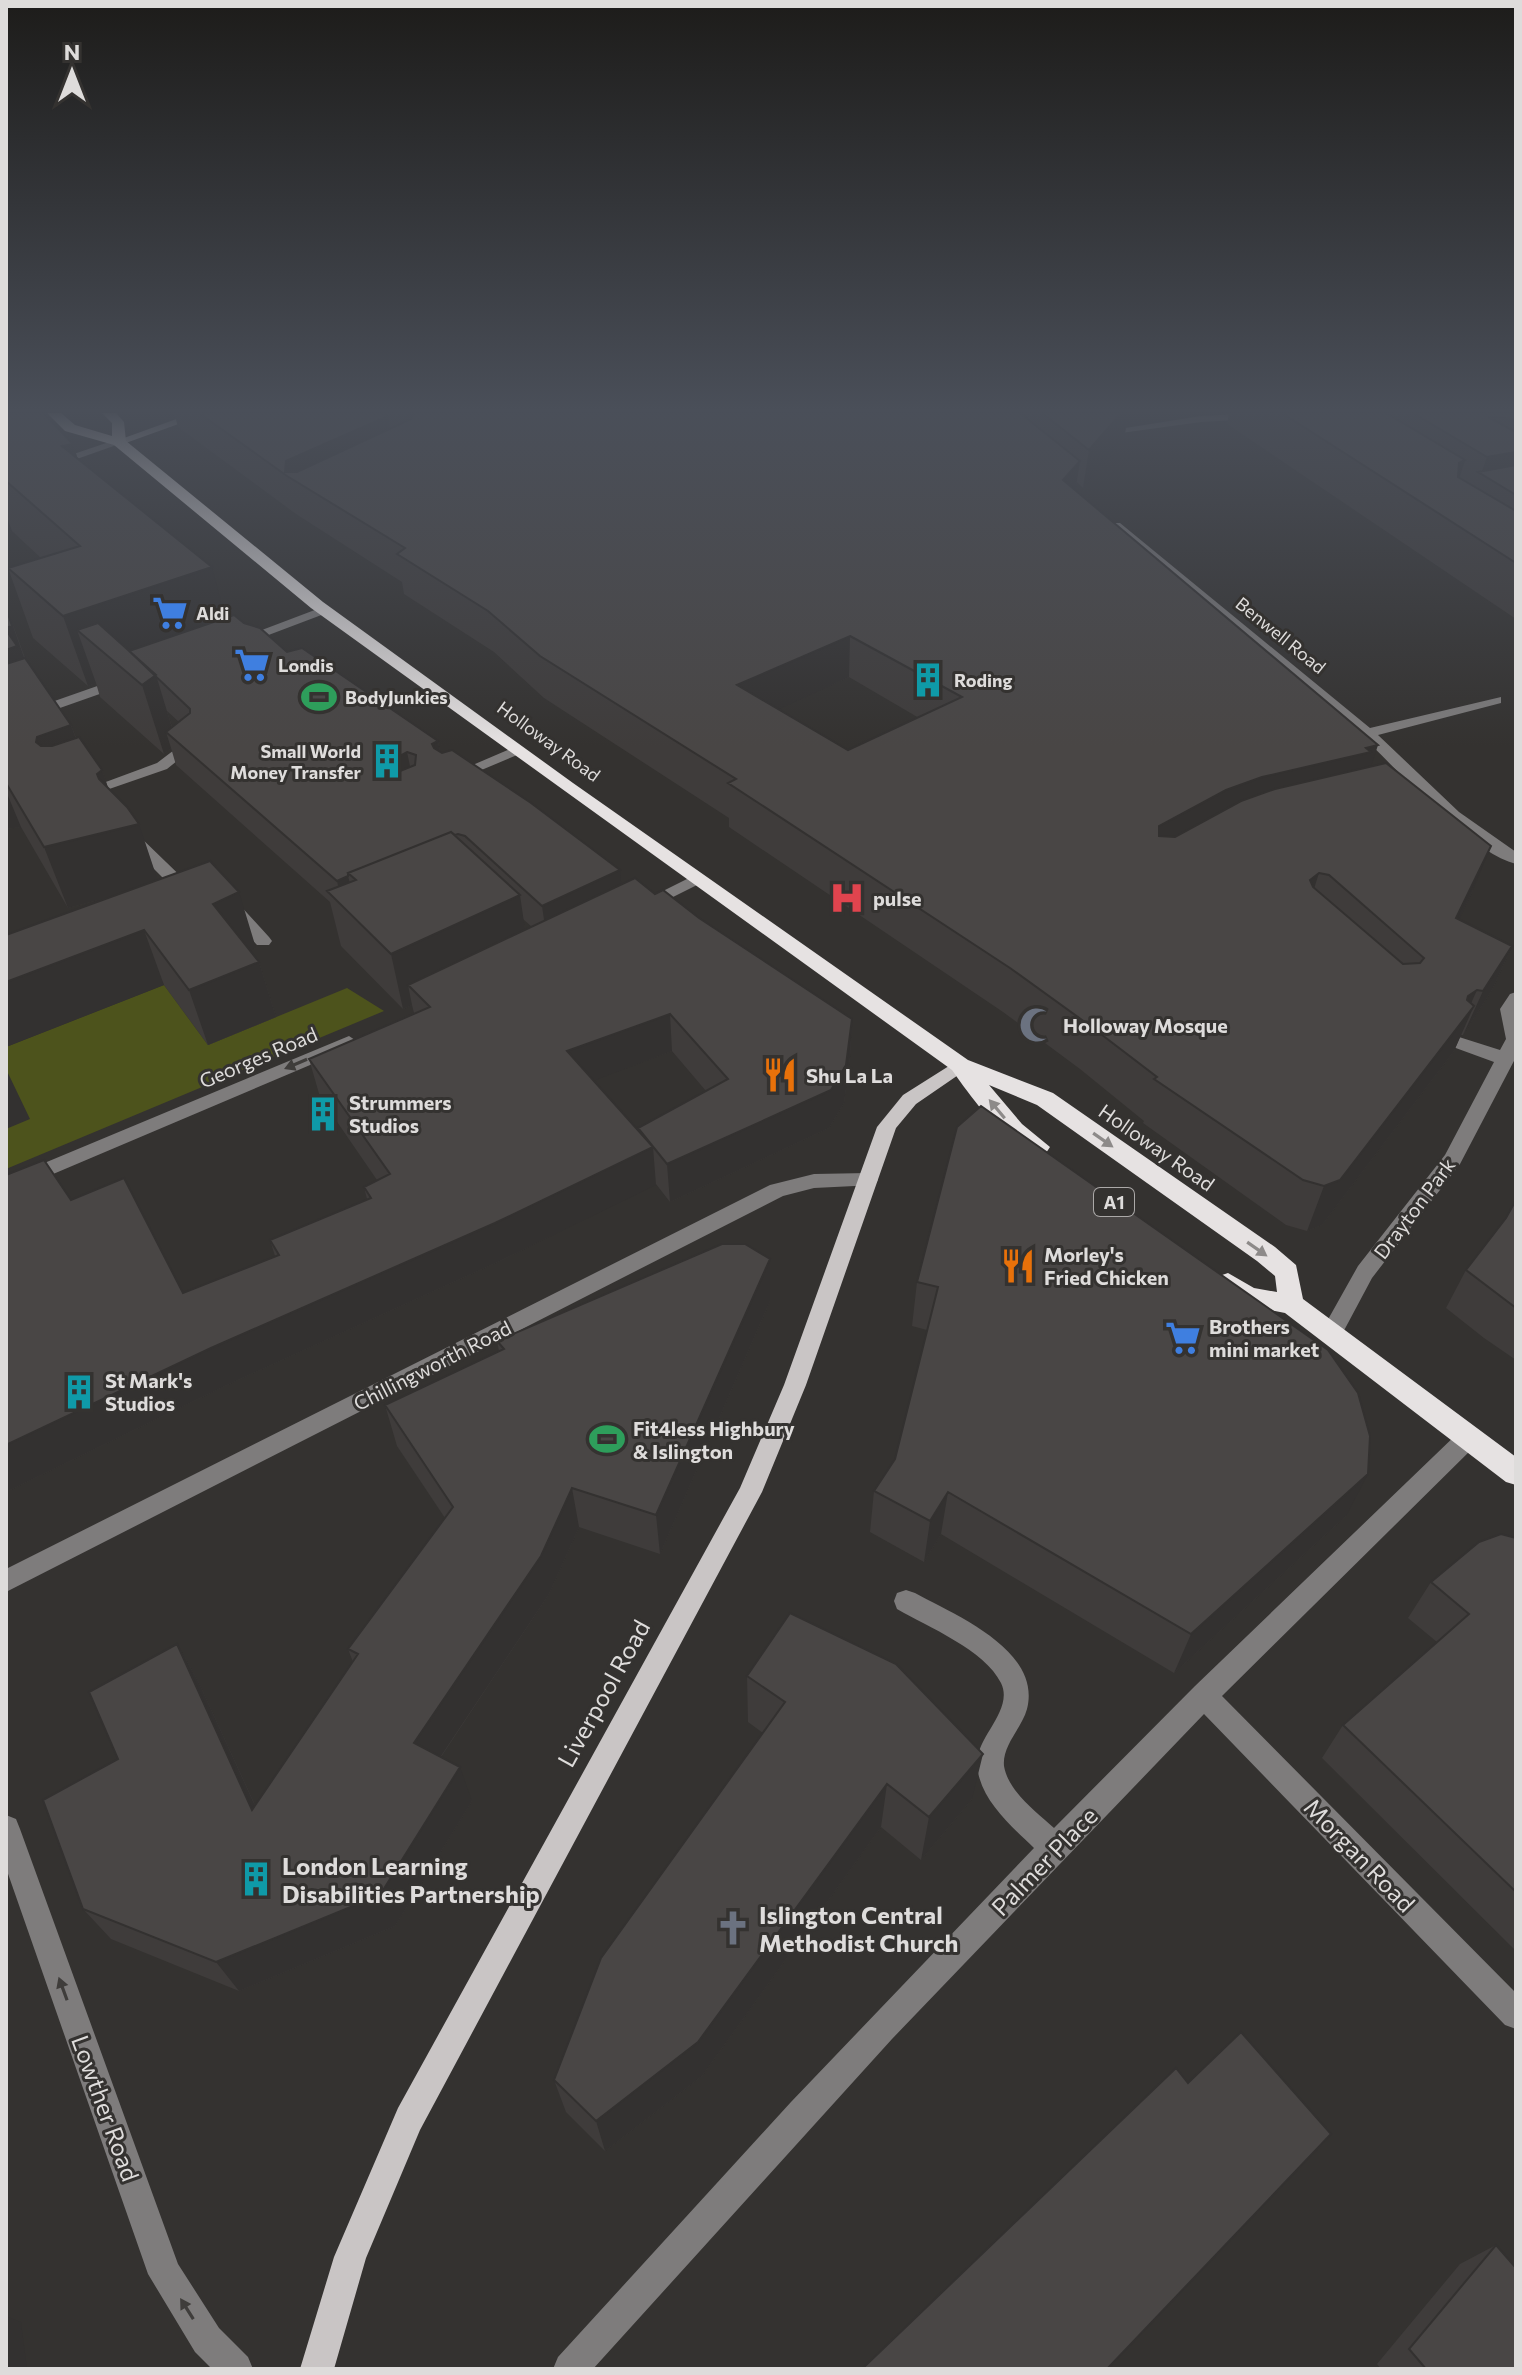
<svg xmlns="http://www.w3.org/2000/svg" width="1522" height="2375" font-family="Commissioner,sans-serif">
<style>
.green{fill:#4d531c}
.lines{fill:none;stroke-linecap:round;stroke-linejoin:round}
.minor{fill:#7e7c7c;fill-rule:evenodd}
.major{fill:#c9c5c5;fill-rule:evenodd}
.highway{fill:#e6e2e2;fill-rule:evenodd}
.wall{fill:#3f3c3b;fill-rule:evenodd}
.shaded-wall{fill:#333130}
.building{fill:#494645;stroke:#333130;stroke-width:2;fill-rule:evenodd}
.oneway{fill:#3f3d3b}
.oneway2{fill:#8d8a89}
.labels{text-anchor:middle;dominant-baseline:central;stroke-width:6;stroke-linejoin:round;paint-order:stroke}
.far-poi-label{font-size:18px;font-weight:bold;fill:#dedcdb;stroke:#343230;text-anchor:start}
.far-street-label{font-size:18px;fill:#dedcdb;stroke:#343230}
.shield{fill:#343230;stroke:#aba9a8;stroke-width:2}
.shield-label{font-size:18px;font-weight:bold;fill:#dedcdb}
.poi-label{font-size:20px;font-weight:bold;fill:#dedcdb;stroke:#343230;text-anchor:start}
.street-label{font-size:20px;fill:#dedcdb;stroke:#343230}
.near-street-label{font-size:24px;fill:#dedcdb;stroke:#343230}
.near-poi-label{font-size:24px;font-weight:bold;fill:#dedcdb;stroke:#343230;text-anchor:start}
</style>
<rect width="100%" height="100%" fill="#343230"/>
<path class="green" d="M164,985L208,1045L347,988L384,1011L6,1169V1047Z"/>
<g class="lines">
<path class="minor" d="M1256,413L1259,416L1254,419L1201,422L1099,436L1094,433L1201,416Z
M115,440L125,442L6,484V477Z
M1112,523H1120L1370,728L1501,697V703L1378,735L1459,812L1516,852V864C1465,850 1397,768 1357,731C1279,660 1194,595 1112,529Z
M320,608L332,611L245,644L233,641Z
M123,677L130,681L128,684L6,727V718Z
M187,736L198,744L167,769L89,796H79L76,793L157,763L182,744L180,740Z
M517,746L522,747V753L460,779H450L447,776Z
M130,831L136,833L196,891L198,895L196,899H184L124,839V833Z
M697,874L703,876V882L649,909H637L635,905Z
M231,901L237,902L269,937L272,941L269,945H257L225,910L223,906Z
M1516,992L1515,1059L1460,1164L1372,1278L1340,1338L1332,1341L1324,1338L1321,1332L1358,1266L1445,1155L1494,1062L1453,1047L1450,1043L1459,1037L1500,1050L1506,1039L1500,1009L1510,994Z
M349,1036L358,1042L355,1046L6,1194V1179Z
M868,1173L875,1175L878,1180L875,1185L814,1188L783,1196L6,1592V1569L770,1185L814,1174Z
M1468,1428L1476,1431L1480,1438L1476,1445L1222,1696L1516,1993V2029L1505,2025L1204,1714L892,2039L593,2369H553L558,2357L791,2102L1034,1848C1011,1826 978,1798 977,1763C977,1736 1014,1710 1001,1683C985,1650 928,1627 897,1609L894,1601L897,1593L906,1590L915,1593C955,1615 1042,1650 1027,1709C1022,1728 1002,1745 1004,1766C1008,1791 1036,1812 1054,1828L1195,1686L1460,1431Z
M6,1815L16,1819L20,1829L178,2264L219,2328L248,2357L253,2369H212L195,2352L148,2274L6,1868Z"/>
<path class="major" d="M193,413H209L123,444L113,442Z
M960,1059L967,1061L969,1065L967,1069L916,1104L896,1128L806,1385L762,1492L420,2130L366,2258L334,2369H300L334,2257L398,2108L740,1488L784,1385L877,1127L903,1095Z"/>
<path class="highway" d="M47,413H61L75,425L112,436V423L102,413H116L124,422L126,441L323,602L573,783L968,1060L1053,1093L1275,1247L1296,1265L1303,1299L1516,1457V1485L1506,1482L1285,1313L1239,1304L1219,1290L1215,1283L1219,1276L1228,1273L1254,1288L1277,1292L1275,1276L1257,1261L1037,1105L989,1085L1022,1124L1050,1147L1046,1153C1017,1162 968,1093 952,1070L311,608L114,445L65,431Z"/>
</g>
<path class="wall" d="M6,413L73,444L78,460L225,618L244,623L287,652L438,741L440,752L622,884L655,894L699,918L852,1019L850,1057L844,1103L829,1128L670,1202L656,1184L502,1260L227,1385L6,1492V1175L71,1200L183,1293L275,1256L270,1240L367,1199L364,1187L377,1180L320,1097L309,1059L414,1013L412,1005L403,1009L341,946L330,902L176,765L171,748L164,754L100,697L96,683L88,686L33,638L8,568L41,558L12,531L6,533ZM167,711L179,722L172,727ZM523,919L532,927L525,930ZM672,1051L706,1091L638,1128V1130L594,1080Z
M159,413H1128L1124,440L1083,488L1077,482L1075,491L1371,766L1473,890L1459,919L1512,946L1492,990L1463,1035H1461L1454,1051L1322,1225L1307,1231L1286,1225L1143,1123L1144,1121L1080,1069L1003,1012L729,827V818L544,698L494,652L404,594L402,582L296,514L178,427L175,416L166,420ZM849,677L919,718L848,750L778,709Z
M1229,413H1516V619L1227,424Z
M6,606L25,658L71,725L76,738L102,770L108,788L158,880L256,948L250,950L259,962L276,1017L208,1045L164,985L113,896L68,908L21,827L6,829Z
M957,1127L1346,1516L1174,1673L941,1534L924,1562L870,1532L874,1491L895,1459L927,1330L912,1326L917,1282Z
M1516,1200V1360L1484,1338L1446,1308L1466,1270L1506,1218Z
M770,1301L660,1554L579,1527L549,1594L441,1757L472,1801L395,1926L239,1991L111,1939L83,1909L118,1759L177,1644L198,1681L255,1805L353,1662L348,1649L445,1518L397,1446L385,1405L499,1351L497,1341Z
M1516,1538V1951L1322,1758L1343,1725L1437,1642L1408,1618L1431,1582Z
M747,1676L972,1799L921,1860L881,1827L702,2076L605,2151L566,2112L554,2080L763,1733L748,1722Z
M1496,2245L1516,2369H1381L1377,2364L1460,2264Z"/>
<path class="shaded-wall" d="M164,413H174L175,416L166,420Z
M1121,413H1128L1124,440L1083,488L1089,450Z
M388,416L394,453L312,491L285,472L286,461Z
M73,444L93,508L62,446Z
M1516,452V491L1481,474L1487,457Z
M1465,460L1452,502L1459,463Z
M1080,461L1074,499L1063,480Z
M6,515L12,531L6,533Z
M212,567L230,636L134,670L77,630L96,683L88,686L63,616Z
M6,606L33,683L6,715Z
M850,636L849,677L738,728L737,685Z
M156,675L176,741L166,732L171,748L164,754L142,685Z
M71,725L92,784L36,742L37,737Z
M438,741L444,774L432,744Z
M1378,745L1364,788L1150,869L1159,826L1226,790L1262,777Z
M407,752L414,785L383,803L376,769Z
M102,770L122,828L139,824L159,884L68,908L44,847L97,774Z
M6,791L21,827L6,829Z
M1491,846L1473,890L1439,962L1456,918Z
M620,870L623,904L547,940L542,906Z
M1319,873L1305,917L1310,880Z
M348,876L357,911L343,907L337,881Z
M239,892L256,948L230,959L213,904Z
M520,895L528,950L408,985L412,1005L403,1009L391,954Z
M144,930L164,985L6,1047V982Z
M1512,946L1492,990L1463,1035L1483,991Z
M259,962L276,1017L208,1045L189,990Z
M1477,990L1465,1017L1474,1006L1454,1051L1322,1225L1307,1231L1324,1186L1468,996Z
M670,1014L672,1051L572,1089L567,1051Z
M852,1019L850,1057L844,1103L829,1128L670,1202L667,1164Z
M6,1069L30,1119L6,1129Z
M653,1147L656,1185L502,1260L227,1385L6,1492V1445L211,1348Z
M770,1259V1301L660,1554L656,1515Z
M1368,1474L1346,1516L1174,1673L1191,1634Z
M572,1488L579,1527L549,1594L427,1777L414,1743Z
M948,1492L941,1534L924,1562L930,1521Z
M177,1644L198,1681L272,1843L252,1810Z
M983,1754L972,1799L921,1860L929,1817Z
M460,1767L472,1801L395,1926L239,1991L216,1962Z
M887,1784L881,1827L702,2076L605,2151L596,2121Z
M6,2316L21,2322L27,2369H6Z"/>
<path class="building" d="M12,413H43L73,444L62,446L212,567L63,616L8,568L80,546L6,481V415Z
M199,413H384L388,416L286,461L285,472H297L411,419L413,415L410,413H1020L1080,461L1063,480L1378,745L1366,748L1371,752L1262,777L1226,790L1159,826V836L1175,837L1241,801L1275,789L1386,763L1491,846L1456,918L1512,946L1483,991L1477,990L1468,996L1467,1000L1474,1006L1340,1180L1324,1186L1303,1180L1154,1079L1157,1077L1089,1025L1010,968L728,783L736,779L540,656L488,611L397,554L405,548L287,476ZM850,636L962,697L848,750L737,685ZM1319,873L1329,875L1424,958L1420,963L1403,964L1313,887L1310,880Z
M1042,413H1121L1089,450Z
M1282,413H1386L1465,460L1459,463L1458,477L1516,511V563Z
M1413,413H1516V419L1488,417L1516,432V452L1487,457Z
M1516,465V495L1478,472Z
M6,608L12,626L6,628Z
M234,615L244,623L260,628L287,652L302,648L438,741L432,744L434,748L442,753L452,750L531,803L620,870L542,906L465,836L458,834L455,835L451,832L348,873V876L337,881L166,732L190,713V709L129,651ZM407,752L416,755L415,765L388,776L376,769Z
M98,623L156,675L142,685L77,630Z
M6,630L17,646L6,650Z
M25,658L71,725L37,737L36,742L41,746H52L79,737L102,770L97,774L99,779L127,807L139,824L44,847L6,783V664Z
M451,832L520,895L391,954L327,891L356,880L348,873Z
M210,861L239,892L213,904L259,962L189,990L144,930L6,982V935Z
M635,878L655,894L663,890L699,918L852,1019L846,1065L831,1090L667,1164L638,1128L728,1079L670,1014L567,1051L653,1147L495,1223L211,1348L6,1445V1175L44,1160L71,1200L124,1178L183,1293L279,1255L270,1240L371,1198L364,1187L390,1174L309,1059L430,1007L408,985Z
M981,1106L1328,1350L1358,1393L1370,1436L1368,1474L1191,1634L948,1492L930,1521L874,1491L895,1459L938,1287L917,1282L957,1127Z
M1516,1200V1308L1466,1270L1506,1218Z
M722,1244H745L770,1259L656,1515L572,1488L541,1556L414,1743L460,1767L380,1895L216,1962L83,1909L43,1800L118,1759L89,1692L177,1644L252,1810L358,1654L348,1649L453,1507L385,1405L504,1349L497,1341Z
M1501,1534L1516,1538V1892L1343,1725L1469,1614L1431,1582L1479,1542Z
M790,1613L896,1664L983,1754L929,1817L887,1784L698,2042L596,2121L554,2080L601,1958L785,1702L747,1676Z
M1241,2032L1331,2134L1107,2369H862L1176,2068L1188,2083Z
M1496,2245L1516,2268V2369H1426L1409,2349Z"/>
<defs><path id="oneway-solid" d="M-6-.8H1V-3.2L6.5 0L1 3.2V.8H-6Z" transform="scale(2)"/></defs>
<g class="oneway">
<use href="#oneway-solid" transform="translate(296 1064) rotate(157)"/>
<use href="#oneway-solid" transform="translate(63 1989) rotate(-110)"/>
<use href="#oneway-solid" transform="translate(187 2309) rotate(-122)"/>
</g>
<g class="oneway2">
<use href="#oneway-solid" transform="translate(997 1109) rotate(-130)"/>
<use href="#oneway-solid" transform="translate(1103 1140) rotate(35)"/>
<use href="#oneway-solid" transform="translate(1257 1249) rotate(35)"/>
</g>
<linearGradient id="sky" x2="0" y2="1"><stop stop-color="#1d1c1a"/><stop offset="0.55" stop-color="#4a4f59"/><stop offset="1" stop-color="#4a4f59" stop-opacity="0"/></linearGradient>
<rect width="1522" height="746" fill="url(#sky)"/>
<defs>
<g id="supermarket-bare" transform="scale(2.76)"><path d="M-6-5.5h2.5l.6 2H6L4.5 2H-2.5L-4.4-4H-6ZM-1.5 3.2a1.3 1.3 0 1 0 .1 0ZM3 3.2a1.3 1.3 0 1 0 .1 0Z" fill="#3f7fe0" stroke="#343230" stroke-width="2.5" paint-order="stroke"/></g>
<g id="building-bare" transform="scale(2.76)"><path d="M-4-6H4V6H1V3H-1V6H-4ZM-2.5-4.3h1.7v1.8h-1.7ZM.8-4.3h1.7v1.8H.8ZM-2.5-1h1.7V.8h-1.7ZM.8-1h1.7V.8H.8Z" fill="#0f9aa8" stroke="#343230" stroke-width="2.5" paint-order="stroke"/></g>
<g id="stadium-bare" transform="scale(2.76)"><path d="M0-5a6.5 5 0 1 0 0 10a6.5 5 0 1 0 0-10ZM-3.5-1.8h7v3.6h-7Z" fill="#2e9e5b" stroke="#343230" stroke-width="2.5" paint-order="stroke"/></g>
<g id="hospital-bare" transform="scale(2.76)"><path d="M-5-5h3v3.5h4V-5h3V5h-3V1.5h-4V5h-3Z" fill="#e0444e" stroke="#343230" stroke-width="2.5" paint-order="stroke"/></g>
<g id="mosque-bare" transform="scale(2.76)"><path d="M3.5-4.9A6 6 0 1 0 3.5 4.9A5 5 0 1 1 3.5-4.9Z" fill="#6b7280" stroke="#343230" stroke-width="2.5" paint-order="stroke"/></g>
<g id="restaurant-bare" transform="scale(2.76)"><path d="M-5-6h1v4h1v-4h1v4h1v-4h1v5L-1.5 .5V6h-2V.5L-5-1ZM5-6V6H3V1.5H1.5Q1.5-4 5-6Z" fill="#e8710a" stroke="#343230" stroke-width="2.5" paint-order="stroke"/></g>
<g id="church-bare" transform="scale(2.76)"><path d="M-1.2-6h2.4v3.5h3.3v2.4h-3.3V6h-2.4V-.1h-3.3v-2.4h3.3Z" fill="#6b7280" stroke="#343230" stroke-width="2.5" paint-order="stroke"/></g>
</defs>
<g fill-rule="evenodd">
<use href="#supermarket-bare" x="170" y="613"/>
<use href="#supermarket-bare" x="252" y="665"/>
<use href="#building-bare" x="928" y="680"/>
<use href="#stadium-bare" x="319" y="697"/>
<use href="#building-bare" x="387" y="761"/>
<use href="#hospital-bare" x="847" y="898"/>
<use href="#mosque-bare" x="1037" y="1025"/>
<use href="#restaurant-bare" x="780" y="1075"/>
<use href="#building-bare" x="323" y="1114"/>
<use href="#restaurant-bare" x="1018" y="1266"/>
<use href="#supermarket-bare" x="1183" y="1338"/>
<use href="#building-bare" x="79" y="1392"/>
<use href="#stadium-bare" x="607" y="1439"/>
<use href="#building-bare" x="256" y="1879"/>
<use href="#church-bare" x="733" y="1928"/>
</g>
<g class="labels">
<g class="far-poi-label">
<text x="196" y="613">Aldi</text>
<text x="278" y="665">Londis</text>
<text x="954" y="680">Roding</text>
<text x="345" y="697">BodyJunkies</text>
<text x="361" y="751" text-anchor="end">Small World<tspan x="361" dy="21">Money Transfer</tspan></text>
</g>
<g class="far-street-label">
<text transform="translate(1281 635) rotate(39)">Benwell Road</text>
<text transform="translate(549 741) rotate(36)">Holloway Road</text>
</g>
<rect class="shield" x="1094" y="1188" width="40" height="28" rx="6"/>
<g class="shield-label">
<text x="1114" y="1202">A1</text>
</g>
<g class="poi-label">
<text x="873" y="898">pulse</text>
<text x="1063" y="1025">Holloway Mosque</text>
<text x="806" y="1075">Shu La La</text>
<text x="349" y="1102">Strummers<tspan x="349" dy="23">Studios</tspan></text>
<text x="1044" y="1254">Morley's<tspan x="1044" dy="23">Fried Chicken</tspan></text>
<text x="1209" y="1326">Brothers<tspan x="1209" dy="23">mini market</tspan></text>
<text x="105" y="1380">St Mark's<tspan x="105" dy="23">Studios</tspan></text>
<text x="633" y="1428">Fit4less Highbury<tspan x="633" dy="23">&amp; Islington</tspan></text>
</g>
<g class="street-label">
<text transform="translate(258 1057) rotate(-23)">Georges Road</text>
<text transform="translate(1157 1147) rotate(35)">Holloway Road</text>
<text transform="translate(1414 1208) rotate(-53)">Drayton Park</text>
<text transform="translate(432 1365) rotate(-27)">Chillingworth Road</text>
</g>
<g class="near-street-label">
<text transform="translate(603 1693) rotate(-61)">Liverpool Road</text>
<text transform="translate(1360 1855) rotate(46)">Morgan Road</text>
<text transform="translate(1044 1861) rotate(-46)">Palmer Place</text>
<text transform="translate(106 2108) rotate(70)">Lowther Road</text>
</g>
<g class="near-poi-label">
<text x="282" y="1865">London Learning<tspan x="282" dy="28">Disabilities Partnership</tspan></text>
<text x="759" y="1914">Islington Central<tspan x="759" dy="28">Methodist Church</tspan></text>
</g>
</g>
<rect width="1522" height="2375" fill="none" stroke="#dedcdb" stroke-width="16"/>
<g transform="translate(72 72)" stroke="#343230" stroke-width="6" paint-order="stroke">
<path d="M0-6L14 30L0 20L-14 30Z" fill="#dedcdb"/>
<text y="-12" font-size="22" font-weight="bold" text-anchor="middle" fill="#dedcdb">N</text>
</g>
</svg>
